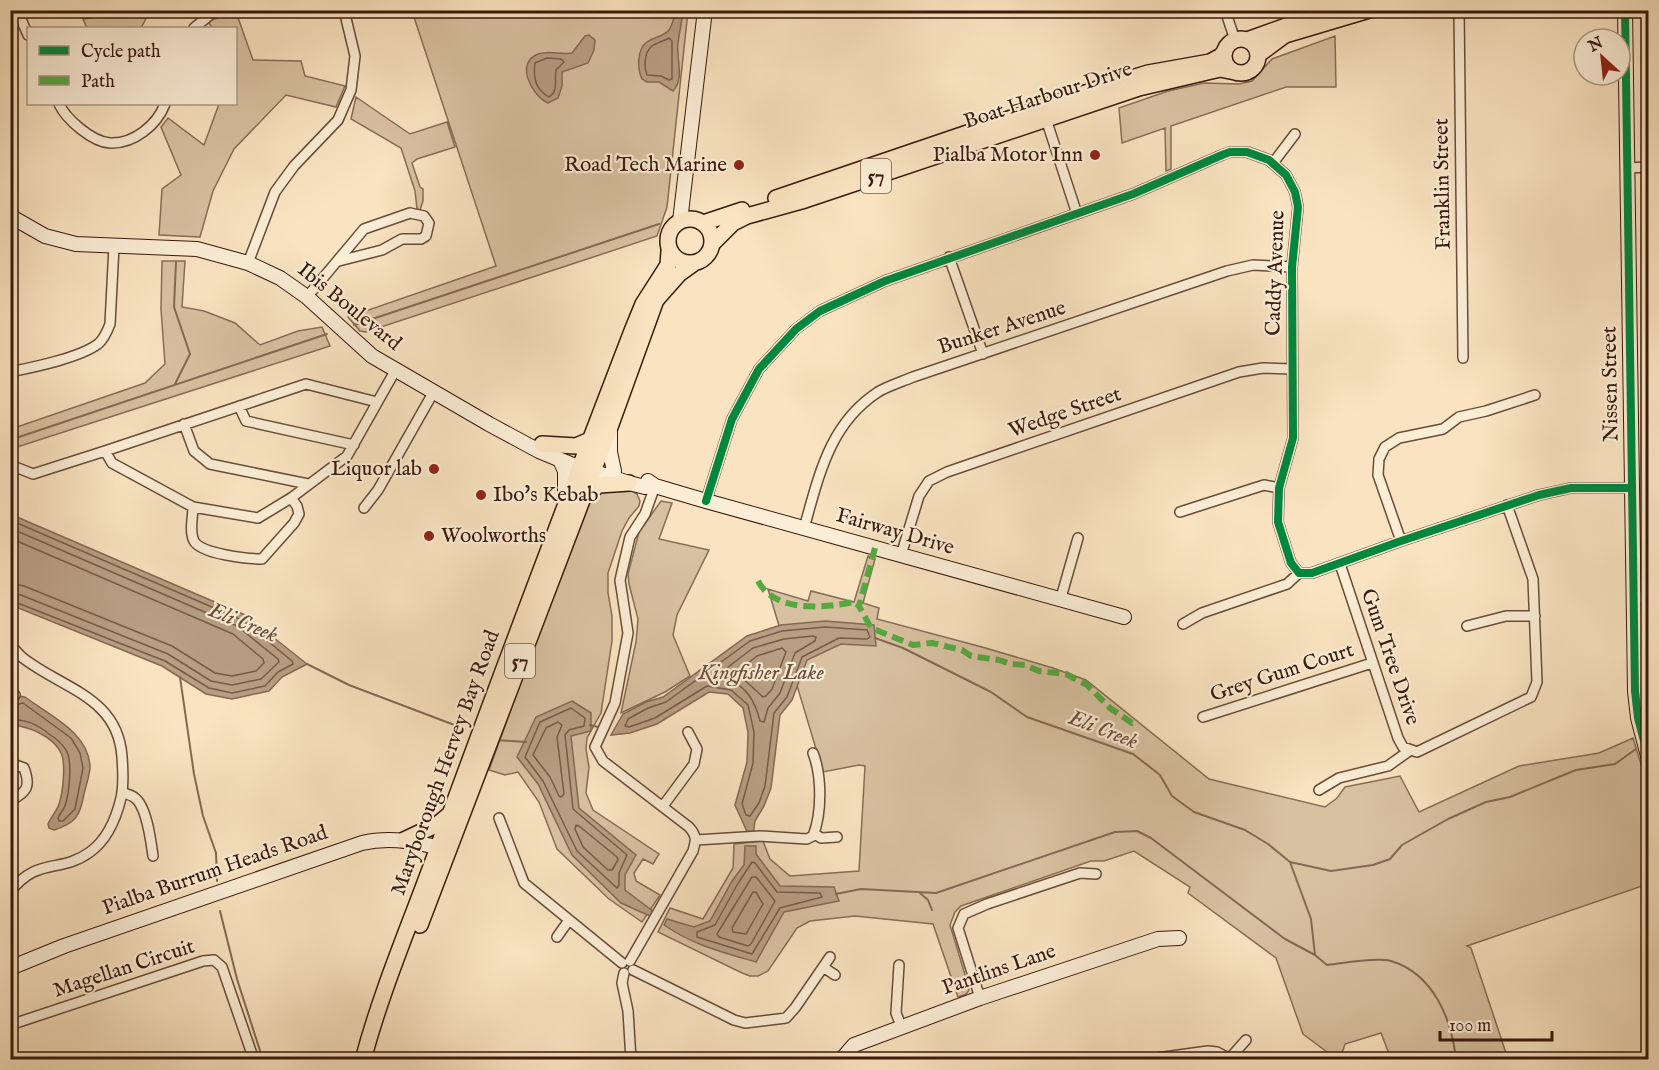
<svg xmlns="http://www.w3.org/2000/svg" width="1659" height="1070" font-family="'IM FELL English',serif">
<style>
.green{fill:#d8c1a1;stroke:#886d56;stroke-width:1.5}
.water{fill:#b89e83;stroke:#856953;stroke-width:1.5}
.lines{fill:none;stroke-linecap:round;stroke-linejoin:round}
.shore{stroke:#785c48;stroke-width:1.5}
.stream{stroke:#856953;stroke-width:2}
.street-casing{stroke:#694c39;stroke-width:12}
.secondary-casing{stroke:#39190c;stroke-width:16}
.primary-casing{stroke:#39190c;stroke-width:18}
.street{stroke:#fbedd6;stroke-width:9}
.secondary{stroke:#fbedd6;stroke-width:14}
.primary{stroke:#f9e3c0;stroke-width:15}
.quiet{stroke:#55a941;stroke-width:6;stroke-dasharray:12 6;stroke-linecap:butt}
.cycleway-casing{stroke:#fbedd6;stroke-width:11}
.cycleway{stroke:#00873e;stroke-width:8}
.poi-dot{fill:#8f2418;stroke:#fbedd6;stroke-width:2}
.labels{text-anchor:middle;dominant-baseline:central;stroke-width:4.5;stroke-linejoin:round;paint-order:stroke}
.shield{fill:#fbedd6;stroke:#735949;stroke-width:1.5}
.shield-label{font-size:20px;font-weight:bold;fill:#39190c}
.street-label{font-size:21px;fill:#39190c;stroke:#fbedd6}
.poi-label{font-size:21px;fill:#39190c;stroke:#fbedd6;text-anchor:end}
.water-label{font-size:22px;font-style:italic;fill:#6c4e3c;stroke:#fbedd6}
</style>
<rect width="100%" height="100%" fill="#f9e3c0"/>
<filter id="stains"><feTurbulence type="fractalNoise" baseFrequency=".00333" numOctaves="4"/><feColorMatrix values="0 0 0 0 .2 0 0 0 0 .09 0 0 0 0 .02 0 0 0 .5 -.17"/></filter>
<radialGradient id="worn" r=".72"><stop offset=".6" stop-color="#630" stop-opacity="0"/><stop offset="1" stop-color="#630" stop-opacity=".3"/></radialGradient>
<path class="green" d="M120,10L150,11L141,28H87L83,19L114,14Z
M412,11H688L667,207L657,236L366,332L360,331L348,317L496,266Z
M236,12L253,60L301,61L305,76L345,86L336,107L286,95L234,149L213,191L200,237L159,235L162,189L181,175L161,127L168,118L204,145L219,104H236V28H212L208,21Z
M1335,36L1336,87H1286L1171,126V169L1166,171L1165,128L1122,143L1119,108L1168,91L1204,83L1239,84L1252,81L1272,59Z
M356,97L410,134L447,122L455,147L417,159L412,163L420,187L423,189V201L420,210L417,209L415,191L401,148L351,119Z
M162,261H185L182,307L204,311L235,323L260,345L298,331L322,327L330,346L11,449V429L145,383L165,364L161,309Z
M625,487L637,494L640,501L639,506L629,518L622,531L608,573V593L612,616V641L601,713L587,738L586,749L589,767L586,793L593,810L659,854L653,864L643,859L634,873L636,881L660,895L642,922L609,899L557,849L539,802L518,772L505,775L489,770L586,503L594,492Z
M661,501L672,503L659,539L709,550L677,615L673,635L690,676L665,692L621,713L636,642L638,619L629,584L628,574L639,532Z
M868,556L875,559L863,603L879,608L877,619L982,647L1053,668L1086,680L1209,779L1325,807L1337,798L1345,787L1400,776L1419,812L1519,766L1599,753L1633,738L1648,787V884L1467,946L1471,948L1508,1059H1391L1381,1033L1345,1044L1340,1059H1326L1327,1052L1303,1034L1276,958L1188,893L1190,887L1134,851L1104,861H1091L961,906L955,912L950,925L969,988C969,994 964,995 958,997L933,924L855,916L810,921L797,928L768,971L758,976H750L742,973L658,932L670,908L703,919L733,868L734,844L763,841L770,859L790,876L859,871L865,766L859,765L823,772L768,589L808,601L811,591L854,602Z"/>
<path class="water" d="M675,11H683C682,22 679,33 678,44C676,59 685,78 673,91L659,82H647L642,79C637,68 637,49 647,42C654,37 663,37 669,30C673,24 674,18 675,11Z
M589,35L595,40L594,50L588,63L562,72V86L558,98L548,103C531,95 515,63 538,54C550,50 560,55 572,53L585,36Z
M10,514L245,615L307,664L282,677L269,691L232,699L206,694L162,666L11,605Z
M825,621L874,625L876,646L841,644L807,660L792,700L780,715L771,788L764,806L755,821L753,835L749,836L735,805L747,762L748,732L743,708L728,694L709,692L657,724L630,733L611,735L623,714L646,702L663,697L747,636L781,625Z
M19,696L25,697C49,715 88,732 90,766C90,775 86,785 84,794C80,816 76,823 54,830L49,828L48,824C51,817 57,811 59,804C63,793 66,763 61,753C53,736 28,726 11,725L10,701Z
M572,701L591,713V731L571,736L579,808L636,855L625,875V890L654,912L652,917L621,903L572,855L538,784L517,757L536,717Z
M745,846H756V854L780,886L834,887L839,901L784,912L756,962C722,952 693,945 664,925L667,919L694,927L710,921L732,881L744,865Z"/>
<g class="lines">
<path class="shore" d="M669,38L672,41V79L669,80L661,76L647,75C644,68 644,53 651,47C655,43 664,41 669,38Z
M547,58L561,59L564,62L556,70C554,79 559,91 549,97C535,90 533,77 535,63Z
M10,520L242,620L292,661L293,664L278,672L265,686L232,693L209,688L165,661L10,600
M10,528L237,626L278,659L279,662L261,679L232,685L211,681L168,654L21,595L10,592
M10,538L233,634L263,659L264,663L256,671L232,676L215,673L172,646L24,586L10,583
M825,627L867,630L870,637L867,639L839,638L802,657L787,697L774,713L765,786L759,803L750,816L746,815L742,804L753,763L754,732L748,705L731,690L707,686L655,718L629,727L625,726L628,719L648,708L666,702L750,641L782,631Z
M813,636L816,637L815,641L795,653L780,693L768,708L764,722L760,721C756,705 749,688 732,682C727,680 722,680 718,678L719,674L753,648L784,639Z
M782,648L786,652L772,689L766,696L763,697L739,675L738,671L757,656Z
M10,706L23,703L71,738L80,753L83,768L75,809L63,821H59L58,818C60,814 63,810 65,806C69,794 73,761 66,750C62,743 55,738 49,734C37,724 27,720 10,719
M571,708L585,718L584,726L569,730L565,735L573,809L627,855L619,873V885L617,888L577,851L543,781L525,757L540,722Z
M558,722L562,725L557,737L564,794L561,797L559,796L550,777L533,755L546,728Z
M576,825L579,826L617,857L618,860L612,870H608L583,847L575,829Z
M752,862L755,863L777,892L820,893L822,897L780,908L752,954L697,937V932L715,925L737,885Z
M752,877H756L775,901L751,944L748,946L719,937L717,934Z
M753,892H756L763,904L746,934L733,932L732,928Z"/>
<path class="stream" d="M354,325L659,224
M175,384L190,354L174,307L176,262
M10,440L327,334
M875,638L903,648L991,692L1027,717L1133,754L1160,775L1172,796L1194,812L1245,830L1268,844L1290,862L1331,871L1373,865L1390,859L1402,845L1448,819L1486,802L1510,797L1576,770L1615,764L1636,749
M307,664L349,685L465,729
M180,677L194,774L203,816L216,853L217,881
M590,725L598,727
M496,740L526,742
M1290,862L1311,919L1315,955L1327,965C1343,963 1377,957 1391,961C1434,974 1452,1020 1456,1060
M920,893L928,900L932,910
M836,894L861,889L936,893L1115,832L1137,831L1151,838L1285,939L1315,955
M220,911L237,979L263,1060"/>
<g class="street-casing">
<path id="street" d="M17,10L28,35
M1225,10L1235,40
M1459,10L1463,358
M194,28L216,10
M59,104C66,119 92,142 110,143C134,144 157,125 165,104
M1045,116L1077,214
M1273,163L1295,134
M1627,168L1648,167
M949,257L983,354
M248,263L275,192L294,166L338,120L351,90L355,56L344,10
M307,297L364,229L410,213L424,216L429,223L426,236L421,239H402L382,250L339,261
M10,372C34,367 79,358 98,344C104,339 107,332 110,324L114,246
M377,402L306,384L105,451L112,463L193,507L258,518L291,498L347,456L395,371
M239,406L246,421L354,445
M184,424L194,451L210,464L308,484
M13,466L33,474L105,451
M706,501L732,419L759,369L796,329L820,311L885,281L1133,194L1222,155L1230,152H1247L1269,160L1286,175L1295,192L1298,207L1292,267L1293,438L1279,488L1278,522L1291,563L1299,573H1312L1401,541L1539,495L1571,488H1631
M193,507C193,517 189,531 194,541C201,554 248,559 262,559L294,523L299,514L297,506L291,498
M364,508L378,490L433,393
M1180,512L1264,485L1279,488
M804,528C819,476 829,424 878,392C888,386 901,382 913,377L1227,271L1253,265L1292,267
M1401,541L1378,475L1379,459L1385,447L1399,438L1443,429L1459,417L1486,411L1535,395
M901,555L919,496L929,481L947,472L1239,372L1263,368L1291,369
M1340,564L1398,738L1403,747L1417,752L1531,697L1537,682L1533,579L1507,505
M1633,597H1648
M1060,601L1078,538
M1183,624L1202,613L1287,584L1299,573
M1467,626L1506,616H1535
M10,645C15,649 19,655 23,658C63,689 118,697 122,757C123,770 124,785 121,798C116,819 108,839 90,852C60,874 38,856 10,892
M10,693L15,695
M1203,717L1372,663
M10,763L24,768C31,787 27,792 10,801
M1319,790L1339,778L1388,766L1409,751
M122,792C126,794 132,795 135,798C147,807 151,842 153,856
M663,806L694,764L697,749L688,732
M499,818L524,883L622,963
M815,834L821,838L837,837
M696,840L760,836L807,839L813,836C822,813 822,776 813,753
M557,937L569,920
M630,961L693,851C696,840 697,836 689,827L603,761L595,747L615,703L628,633L620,580L630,537L645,514L655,486
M899,965L896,1013L902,1028
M823,967L835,975
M633,970L734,1020L745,1023L786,1018L795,1008L830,957
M624,973L622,983L628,1011L631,1060
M980,998L958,928L964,914L987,904L1080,873L1096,874
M10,1025L203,961L214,960L222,967L254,1060
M1230,1058L1246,1040
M1142,1060L1208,1051L1217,1052L1232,1060"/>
</g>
<g class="secondary-casing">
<path id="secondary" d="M1625,10L1635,691L1638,718L1648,756
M10,216L45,236L76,244L197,249L248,263L280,278L307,297L372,356L489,424L539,451L573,465L629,483L645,487L655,486
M680,221L705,10
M610,432V452L614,471
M560,460L565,471V501
M648,481L655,486L706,501L1124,617
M10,968L64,946L362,843C391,836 419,842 447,850
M841,1060L854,1045L980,998L1158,939L1179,938"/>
</g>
<g class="primary-casing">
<path id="primary" d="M1224 56a17 17 0 1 1 34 0a17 17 0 1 1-34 0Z
M1247,40L1331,10
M1258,55L1285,35L1369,10
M776,198L1103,87L1148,73L1210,62L1221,56L1225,51
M668 241a22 22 0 1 1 44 0a22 22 0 1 1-44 0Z
M703,223L742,210
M713,243L733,223L747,216L805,200L1139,88L1220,69L1235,72
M542,444L576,446L590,440
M583,496L599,485L629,483
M404,840L438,824L450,814
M420,925L610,427L656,300L679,274L693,264
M363,1060C382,988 412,920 437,850C500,676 566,503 632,331L643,304L668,265L669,251"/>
</g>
<use href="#street" class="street"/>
<use href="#secondary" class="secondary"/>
<use href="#primary" class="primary"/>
<path class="quiet" d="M875,548L859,606L871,628L913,645L932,643L962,650L971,656L999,660L1011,664L1025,665L1039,671L1066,674L1087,685L1110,708L1132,723L1138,721
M758,581C775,613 824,608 854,602L859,606"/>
<g class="cycleway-casing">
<path id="cycleway" d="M1625,10L1635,691L1638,718L1648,756
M706,501L732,419L759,369L796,329L820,311L885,281L1133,194L1222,155L1230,152H1247L1269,160L1286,175L1295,192L1298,207L1292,267L1293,438L1279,488L1278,522L1291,563L1299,573H1312L1401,541L1539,495L1571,488H1631"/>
</g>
<use href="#cycleway" class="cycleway"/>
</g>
<g class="poi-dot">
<circle cx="1095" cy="155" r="6"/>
<circle cx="739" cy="165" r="6"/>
<circle cx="434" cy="469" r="6"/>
<circle cx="481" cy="495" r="6"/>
<circle cx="429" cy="536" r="6"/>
</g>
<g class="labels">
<g class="shield">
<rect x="861" y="159" width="30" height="34" rx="4.5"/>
<rect x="505" y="644" width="30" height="34" rx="4.5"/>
</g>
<g class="shield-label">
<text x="876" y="176">57</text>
<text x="520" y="661">57</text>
</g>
<g class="street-label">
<text transform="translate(1048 96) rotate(-18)">Boat Harbour Drive</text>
<text transform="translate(1443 184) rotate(-91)">Franklin Street</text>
<text transform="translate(1276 273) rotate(-88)">Caddy Avenue</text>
<text transform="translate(349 307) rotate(39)">Ibis Boulevard</text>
<text transform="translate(1002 328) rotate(-18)">Bunker Avenue</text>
<text transform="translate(1611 384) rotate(-91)">Nissen Street</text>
<text transform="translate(1065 413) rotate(-19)">Wedge Street</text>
<text transform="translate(895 532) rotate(16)">Fairway Drive</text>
<text transform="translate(1390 657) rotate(71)">Gum Tree Drive</text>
<text transform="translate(1282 673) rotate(-18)">Grey Gum Court</text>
<text transform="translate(446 763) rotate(-70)">Maryborough Hervey Bay Road</text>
<text transform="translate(215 871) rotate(-19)">Pialba Burrum Heads Road</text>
<text transform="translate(124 969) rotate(-18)">Magellan Circuit</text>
<text transform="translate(999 970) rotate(-19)">Pantlins Lane</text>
</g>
<g class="poi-label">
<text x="1083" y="155">Pialba Motor Inn</text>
<text x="727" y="165">Road Tech Marine</text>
<text x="422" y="469">Liquor lab</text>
<text x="493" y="495" text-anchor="start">Ibo's Kebab</text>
<text x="441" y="536" text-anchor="start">Woolworths</text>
</g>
<g class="water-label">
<text transform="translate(243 623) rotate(22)">Eli Creek</text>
<text x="761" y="673">Kingfisher Lake</text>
<text transform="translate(1103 730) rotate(21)">Eli Creek</text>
</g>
</g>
<rect width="1659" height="1070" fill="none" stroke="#f9e3c0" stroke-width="36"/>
<rect x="12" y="12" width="1635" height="1046" fill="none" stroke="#39190c" stroke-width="3"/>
<rect x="18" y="18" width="1623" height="1034" fill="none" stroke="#39190c" stroke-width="1.5"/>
<rect x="27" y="27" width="210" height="78" fill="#fbedd6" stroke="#ad9885" stroke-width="1.5"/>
<rect x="39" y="46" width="30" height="9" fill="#00873e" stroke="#ad9885" stroke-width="1.5"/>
<text x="81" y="57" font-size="18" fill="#39190c">Cycle path</text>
<rect x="39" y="76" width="30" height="9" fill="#55a941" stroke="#ad9885" stroke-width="1.5"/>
<text x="81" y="87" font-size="18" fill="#39190c">Path</text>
<g transform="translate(1602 57) rotate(333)"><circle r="28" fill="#fbedd6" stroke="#ad9885" stroke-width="1.5"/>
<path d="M0-4.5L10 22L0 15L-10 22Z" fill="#8f2418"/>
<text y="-9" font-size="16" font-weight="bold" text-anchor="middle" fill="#39190c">N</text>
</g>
<path d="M1440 1031v9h112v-9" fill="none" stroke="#39190c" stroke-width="3"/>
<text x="1449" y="1031" font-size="18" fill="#39190c" stroke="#fbedd6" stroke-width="4.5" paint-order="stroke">100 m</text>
<rect width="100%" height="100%" filter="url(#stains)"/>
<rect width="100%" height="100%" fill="url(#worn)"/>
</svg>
